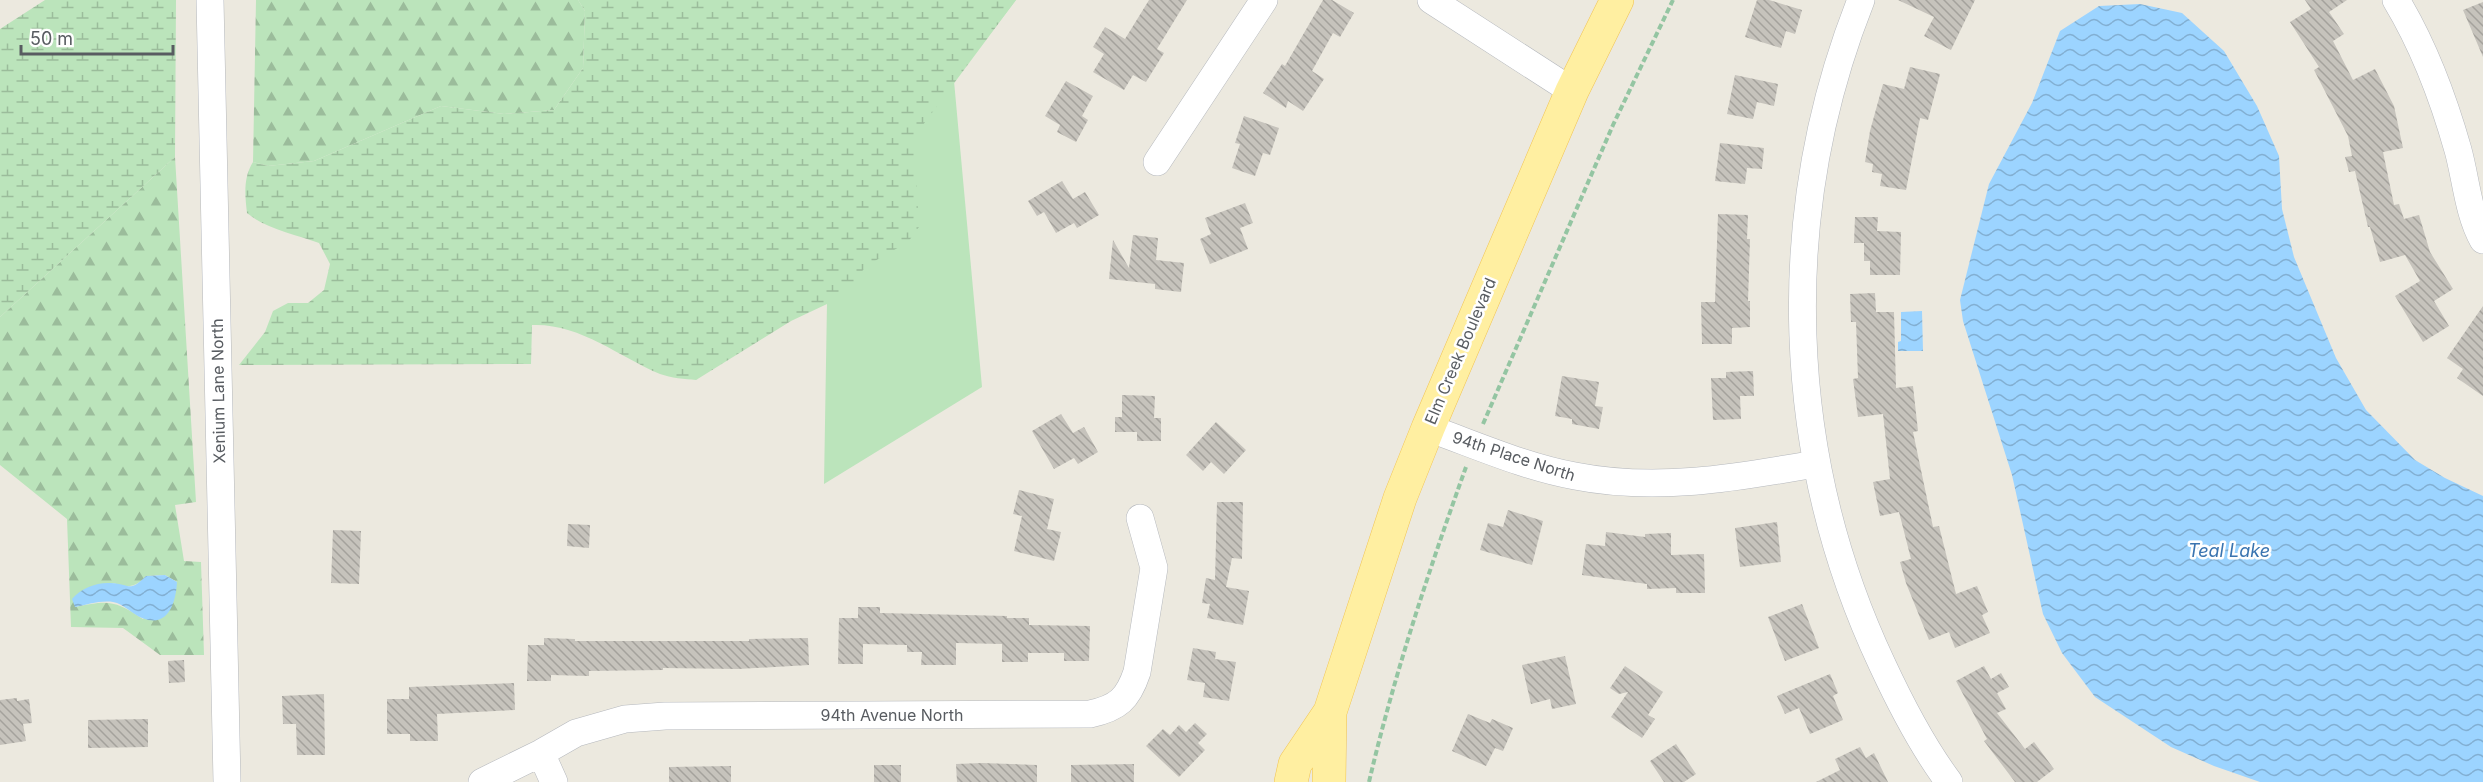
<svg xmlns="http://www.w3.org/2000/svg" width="2483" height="782" font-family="Inter,sans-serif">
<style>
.green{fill:#bbe4bb}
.forest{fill:url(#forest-firs);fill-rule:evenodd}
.wetland{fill:url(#wetland-marsh)}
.water{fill:url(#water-waves)}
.building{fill:url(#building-back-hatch)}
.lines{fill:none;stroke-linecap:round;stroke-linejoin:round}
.minor-casing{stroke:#b5b8bd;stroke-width:28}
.major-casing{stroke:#f2c452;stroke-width:34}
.path{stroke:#94c5a2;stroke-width:4;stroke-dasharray:6 3;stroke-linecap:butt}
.minor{stroke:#fff;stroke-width:27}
.major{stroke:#ffefa1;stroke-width:33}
.labels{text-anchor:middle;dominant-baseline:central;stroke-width:5;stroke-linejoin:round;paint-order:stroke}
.street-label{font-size:16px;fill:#585c61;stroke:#fff}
.water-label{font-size:18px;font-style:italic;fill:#3a74b0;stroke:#fff}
</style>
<defs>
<pattern id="forest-firs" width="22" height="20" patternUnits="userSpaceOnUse" patternTransform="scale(1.5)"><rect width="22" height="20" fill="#bbe4bb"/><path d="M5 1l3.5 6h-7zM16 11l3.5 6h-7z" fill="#9bbc9b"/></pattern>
<pattern id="wetland-marsh" width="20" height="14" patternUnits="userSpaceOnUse" patternTransform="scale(1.5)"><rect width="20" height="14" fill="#bbe4bb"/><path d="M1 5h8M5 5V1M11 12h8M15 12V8" fill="none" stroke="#9bbc9b"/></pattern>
<pattern id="water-waves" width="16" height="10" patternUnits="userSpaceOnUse" patternTransform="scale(1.5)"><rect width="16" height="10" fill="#9cd4ff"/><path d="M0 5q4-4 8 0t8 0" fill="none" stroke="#82afd2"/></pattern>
<pattern id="building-back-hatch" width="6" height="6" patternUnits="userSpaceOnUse" patternTransform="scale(1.5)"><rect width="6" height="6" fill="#c6c3bc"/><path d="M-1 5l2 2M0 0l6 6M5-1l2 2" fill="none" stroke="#a4a29c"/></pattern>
</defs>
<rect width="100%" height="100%" fill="#ece9df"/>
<path class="green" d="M832,0H1016L954,81L982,387L824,484Z"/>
<path class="forest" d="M256,0H578L585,11L583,68L554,110L504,114L441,106L314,161L268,166L253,162Z
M175,157L196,502L175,505L184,561L201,562L204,655H160L123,628L71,627L67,519L0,465V317ZM165,575L177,582L143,619C115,600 108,600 75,607L113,583C128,588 135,588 146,576Z"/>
<path class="wetland" d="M45,0H176L175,157L0,317V29Z
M578,0H1016L914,137L919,227L908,242L866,266L844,296L791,321L696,380C685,379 671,378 660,374C618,356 579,323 532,325L531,364L239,365L265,332L273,311L288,303H308L324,290L330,264L319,243C295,234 266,229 247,213C245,195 243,178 253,162L268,166L314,161L441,106L504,114L554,110L583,68L585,11Z"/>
<path class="water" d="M2140,4L2182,13L2224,51L2257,106L2279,156L2282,209L2294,257L2336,358L2366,410L2415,460L2445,478L2483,496V782H2260L2214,766L2171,747L2095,697L2062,653L2043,614L2012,475L1963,321L1960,300L1989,184L2032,103L2060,31L2099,6Z
M1922,311L1923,351H1898V342L1901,341V312Z
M165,575L177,582C176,601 169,629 142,618C132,614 124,604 113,602C101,600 86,605 75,607L72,599C81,588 97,582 111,583C130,584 129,593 146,576Z"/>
<path class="building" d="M1149,0H1187L1157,49L1164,53L1146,82L1133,75L1124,90L1093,72L1104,54L1093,47L1105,27L1125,39Z
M1323,0H1332L1354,13L1340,37L1333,33L1312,71L1324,79L1303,111L1288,101L1286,108L1263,93L1282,64L1285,66Z
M1757,0H1769L1802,10L1795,34L1786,31L1781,48L1745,37Z
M1898,0H1975L1951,50L1924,36L1934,17Z
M2305,0H2347L2329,12L2344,34L2333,41L2353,80L2375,69L2394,106L2403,148L2383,152L2394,205L2399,204L2404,219L2419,215L2430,252L2453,289L2434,301L2449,326L2423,342L2395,296L2420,281L2405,255L2380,262L2370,227H2368L2355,171L2349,172L2345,157L2352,156L2348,136L2314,70L2319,67L2290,22L2311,9Z
M2483,2V57L2463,10Z
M1910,67L1940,74L1928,120L1920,118L1906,190L1880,186L1882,174L1872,172L1873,164L1865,162L1870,131L1883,84L1904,89Z
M1735,75L1778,84L1774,106L1757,102L1753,119L1727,114Z
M1066,81L1093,96L1082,116L1088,120L1076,142L1057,132L1060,125L1045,116Z
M1244,116L1279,128L1270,155L1263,153L1255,176L1232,168L1240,144L1235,143Z
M1720,143L1764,148L1762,169L1747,168L1745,184L1715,181Z
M1062,181L1073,199L1085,192L1099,215L1077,228L1074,223L1056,233L1044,212L1037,216L1028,201Z
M1245,203L1253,223L1240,228L1248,249L1210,264L1200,239L1211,234L1205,218Z
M1718,214L1748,215L1747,239H1750L1748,301H1750V327L1732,328V344H1702L1701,302H1715Z
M1855,217H1878L1877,231L1901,232L1900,275H1870V261H1864V243H1854Z
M1133,235L1158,238L1156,260L1184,263L1181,292L1155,289V284L1109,279L1113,240L1129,268Z
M1875,293L1876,312H1894L1896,388L1913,386L1918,431L1913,432L1933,527L1939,526L1956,594L1977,586L1988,612L1982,615L1990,633L1955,648L1949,632L1929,640L1906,583L1900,562L1911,559L1899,512L1880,516L1873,482L1890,479L1883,414L1858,417L1853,379L1858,378L1856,322H1851L1850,294Z
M2483,306V396L2457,378L2463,369L2447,358Z
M1753,371L1754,396H1740L1741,419L1713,420L1711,378H1726V372Z
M1562,376L1599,382L1595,406L1603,407L1599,429L1572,424V419L1555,416Z
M1122,395L1155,396L1154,418H1161V441H1137V432H1115V417H1122Z
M1061,414L1073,433L1084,427L1098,452L1078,464L1074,458L1054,469L1032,431Z
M1216,422L1246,450L1224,474L1211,462L1203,471L1186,455Z
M1019,490L1054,499L1047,529L1061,532L1054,561L1014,551L1022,516L1013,514Z
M1217,502H1243L1242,559L1232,558L1226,587L1249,591L1243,625L1207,618L1210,604L1202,603L1206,578L1215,580Z
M1508,510L1543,521L1532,565L1480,550L1488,523L1503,527Z
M1777,522L1781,562L1740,567L1735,528Z
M568,524L590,525L589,548L567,546Z
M333,530L361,531L359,584L331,583Z
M1606,532L1645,537V534L1671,533V555L1704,554L1705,593H1676V588L1647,589V584L1582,575L1586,544L1605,546Z
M1802,604L1819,648L1785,661L1768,617Z
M858,607H880V613L1007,616V618H1029V625L1090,626L1089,661H1064V653H1028V662H1002V644L956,643V665H921L922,652H907V645L863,644V664H838L839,618H858Z
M544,638L575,639V641H749V639L808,638L809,665L738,669L663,668V670L589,671V676L551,675V681H527L528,645H544Z
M1193,648L1216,652L1215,659L1236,662L1229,701L1203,697L1205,683L1187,680Z
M1565,656L1576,704L1552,709L1550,699L1531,704L1522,665Z
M184,660L185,682L169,683L168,661Z
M1625,666L1663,692L1648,715L1655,719L1642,738L1611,717L1628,692L1619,694L1610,688Z
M1984,666L1991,679L2001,673L2009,687L1997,693L2006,709L1997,713L2025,749L2034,742L2054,769L2037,782H2015L1984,741L1987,739L1956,681Z
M1830,674L1838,693L1833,696L1843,720L1810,734L1799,708L1785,714L1777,696Z
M514,683L515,710L437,714L438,741H410V734H387V699H409V687Z
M324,694L325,755H297L296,724H283L282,696Z
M17,698V701L29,699L32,723L23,724L26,741L0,745V700Z
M1468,714L1490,723L1492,719L1513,728L1503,751L1495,748L1486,766L1452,751Z
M148,719V747L88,748V720Z
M1195,723L1207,734L1198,743L1205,750L1179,777L1146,746L1163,729L1170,735L1179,725L1186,732Z
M1676,744L1696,774L1684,782H1664L1650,761Z
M1860,747L1866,758L1874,753L1888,782H1816L1840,770L1835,759Z
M982,763L1037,765V782H957L956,764Z
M1134,764V782H1071V765Z
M874,765H901V782H874Z
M731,766V782H669V767Z"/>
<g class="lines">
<g class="minor-casing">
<path id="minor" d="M210,0L227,782
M1431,0L1572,91
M1861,0C1776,214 1784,456 1882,664C1901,705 1922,746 1949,782
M2396,0C2425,48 2443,97 2458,150C2466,179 2468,213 2483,240
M1157,162L1264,0
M1428,428C1476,445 1525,467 1575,476C1656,492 1735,478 1815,464
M541,753L554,782
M482,782L541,753L576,733L625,719L665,716L1090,714C1118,708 1128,699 1137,672L1154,568L1140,518"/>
</g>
<g class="major-casing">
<path id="major" d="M1291,782L1295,764L1330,712L1400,498L1428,428L1572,91L1617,0
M1329,782L1330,712"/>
</g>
<path class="path" d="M1483,424L1613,125L1673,0
M1369,782C1394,675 1429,570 1466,467"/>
<use href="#minor" class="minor"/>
<use href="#major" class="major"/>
</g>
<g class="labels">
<g class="street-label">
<text transform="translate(1460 351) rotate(-67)">Elm Creek Boulevard</text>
<text transform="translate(218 391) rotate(-91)">Xenium Lane North</text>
<text transform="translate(1514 456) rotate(18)">94th Place North</text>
<text x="892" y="715">94th Avenue North</text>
</g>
<g class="water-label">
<text x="2229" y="550">Teal Lake</text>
</g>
</g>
<path d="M21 45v9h152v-9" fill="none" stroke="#585c61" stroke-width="3"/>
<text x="30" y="45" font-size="18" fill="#585c61" stroke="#ffffff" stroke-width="4.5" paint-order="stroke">50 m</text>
</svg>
